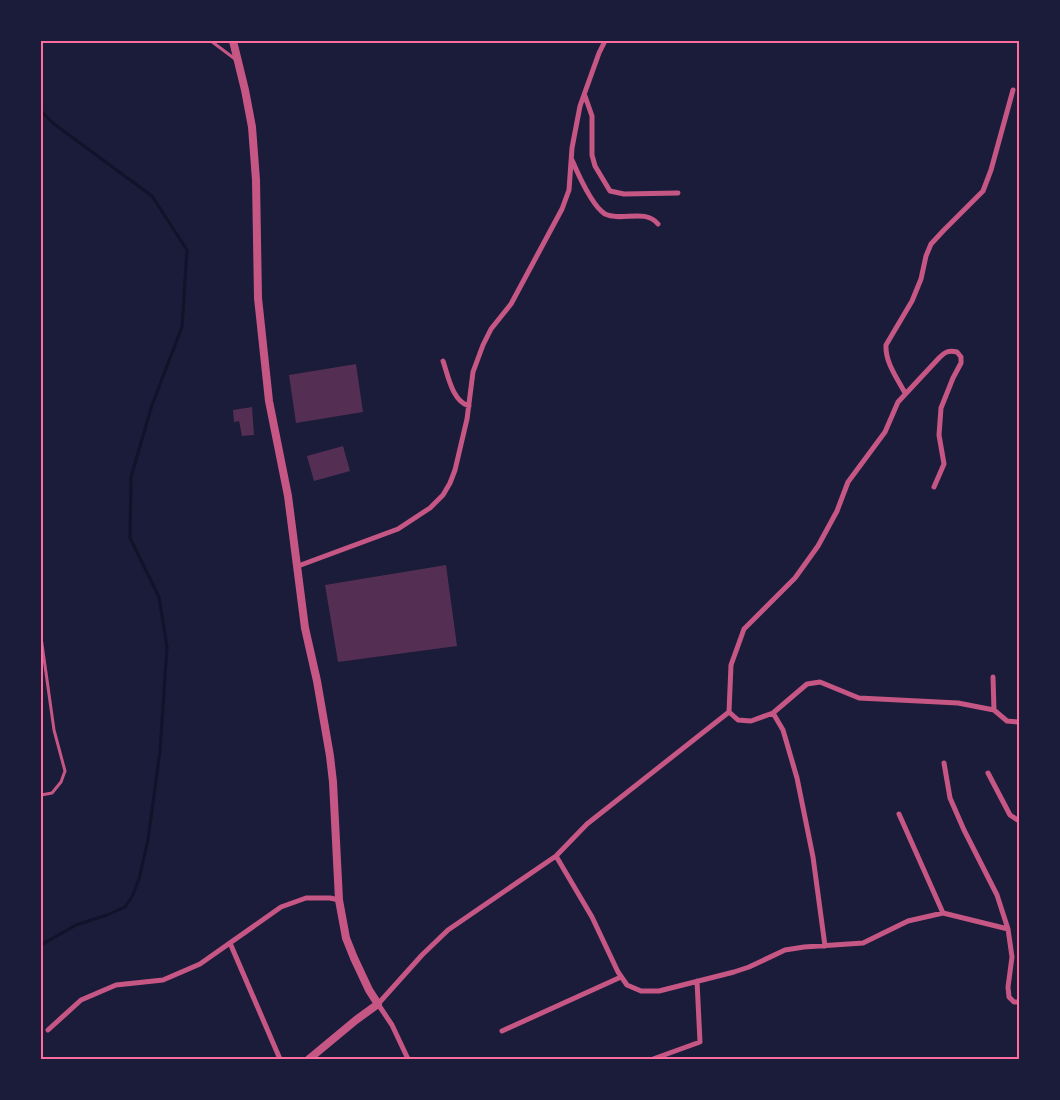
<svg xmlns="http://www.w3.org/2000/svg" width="1060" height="1100" font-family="'Roboto Condensed',sans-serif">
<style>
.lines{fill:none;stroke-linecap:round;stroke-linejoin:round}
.stream{stroke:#12122b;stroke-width:3}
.building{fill:#542f53}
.service{stroke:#c65784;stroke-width:3}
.minor{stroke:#c65784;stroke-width:5}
.tertiary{stroke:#c65784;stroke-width:8}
.neatline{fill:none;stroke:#ff6b9d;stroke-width:2}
</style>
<rect width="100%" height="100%" fill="#1b1b3a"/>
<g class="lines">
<path class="stream" d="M41,111L54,124L152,196L187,250L182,327L152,405L131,477L130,538L159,597L167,647L160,751L148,840L139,879L132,897L125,907L107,915L76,925L41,945"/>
</g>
<path class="building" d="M356,364L363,412L296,423L289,375Z
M252,407L254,435L242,436L239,421L234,422L233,410Z
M343,446L350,471L314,481L307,456Z
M446,565L457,646L338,662L325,585Z"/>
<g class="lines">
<path class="service" d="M211,41L235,59
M41,637L54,730L65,771L61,782L52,793L41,795"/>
<path class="minor" d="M585,96L592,116V155L595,166L610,191L624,194L678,193
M572,160C578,174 592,206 605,214C622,222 645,208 658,224
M443,361C448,375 452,401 469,406
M905,393C897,378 885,362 886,345L912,301L921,279L926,256L931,244L944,230L983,191L991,170L1013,90
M934,487L944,464L939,435L941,408L953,378L961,363V357L957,352C948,350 945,352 939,358L898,402L885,432L848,482L837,511L818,546L795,578L744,629L731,665L729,712L738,720L751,721L773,713L807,684L820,682L859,698L958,703L994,710L1007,721L1019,722
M298,566L398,529L430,508L443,495L450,483L455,470L467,419L473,372L483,345L491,329L511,304L562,209L569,190L572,148L580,106L599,53L605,41
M993,677L994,710
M773,713L783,730L797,778L813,857L825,946
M944,763L950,798L964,830L997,895L1008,929
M988,773L1010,815L1019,821
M899,814L943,913
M556,856L592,917L618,972L627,985L641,991H659L734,972L749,967L785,950L804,947L863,943L908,921L943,913L1008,929L1012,957L1008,987L1009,997L1014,1002H1019
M230,943L280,1059
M48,1030L81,1000L116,985L163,980L200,964L281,907L306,898H330L339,900
M502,1031L621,977
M408,1059L392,1025L378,1004L422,955L448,930L556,856L587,824L729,712
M653,1059L700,1042L697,981"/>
<path class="tertiary" d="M233,41L245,90L252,127L256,180L258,298L269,401L288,496L305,628L317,681L330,756L333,782L339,900L346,938L354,958L369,990L378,1004L356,1020L309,1059"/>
</g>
<rect width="1060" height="1100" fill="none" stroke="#1b1b3a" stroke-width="85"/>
<rect x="42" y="42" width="976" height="1016" class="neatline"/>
</svg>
